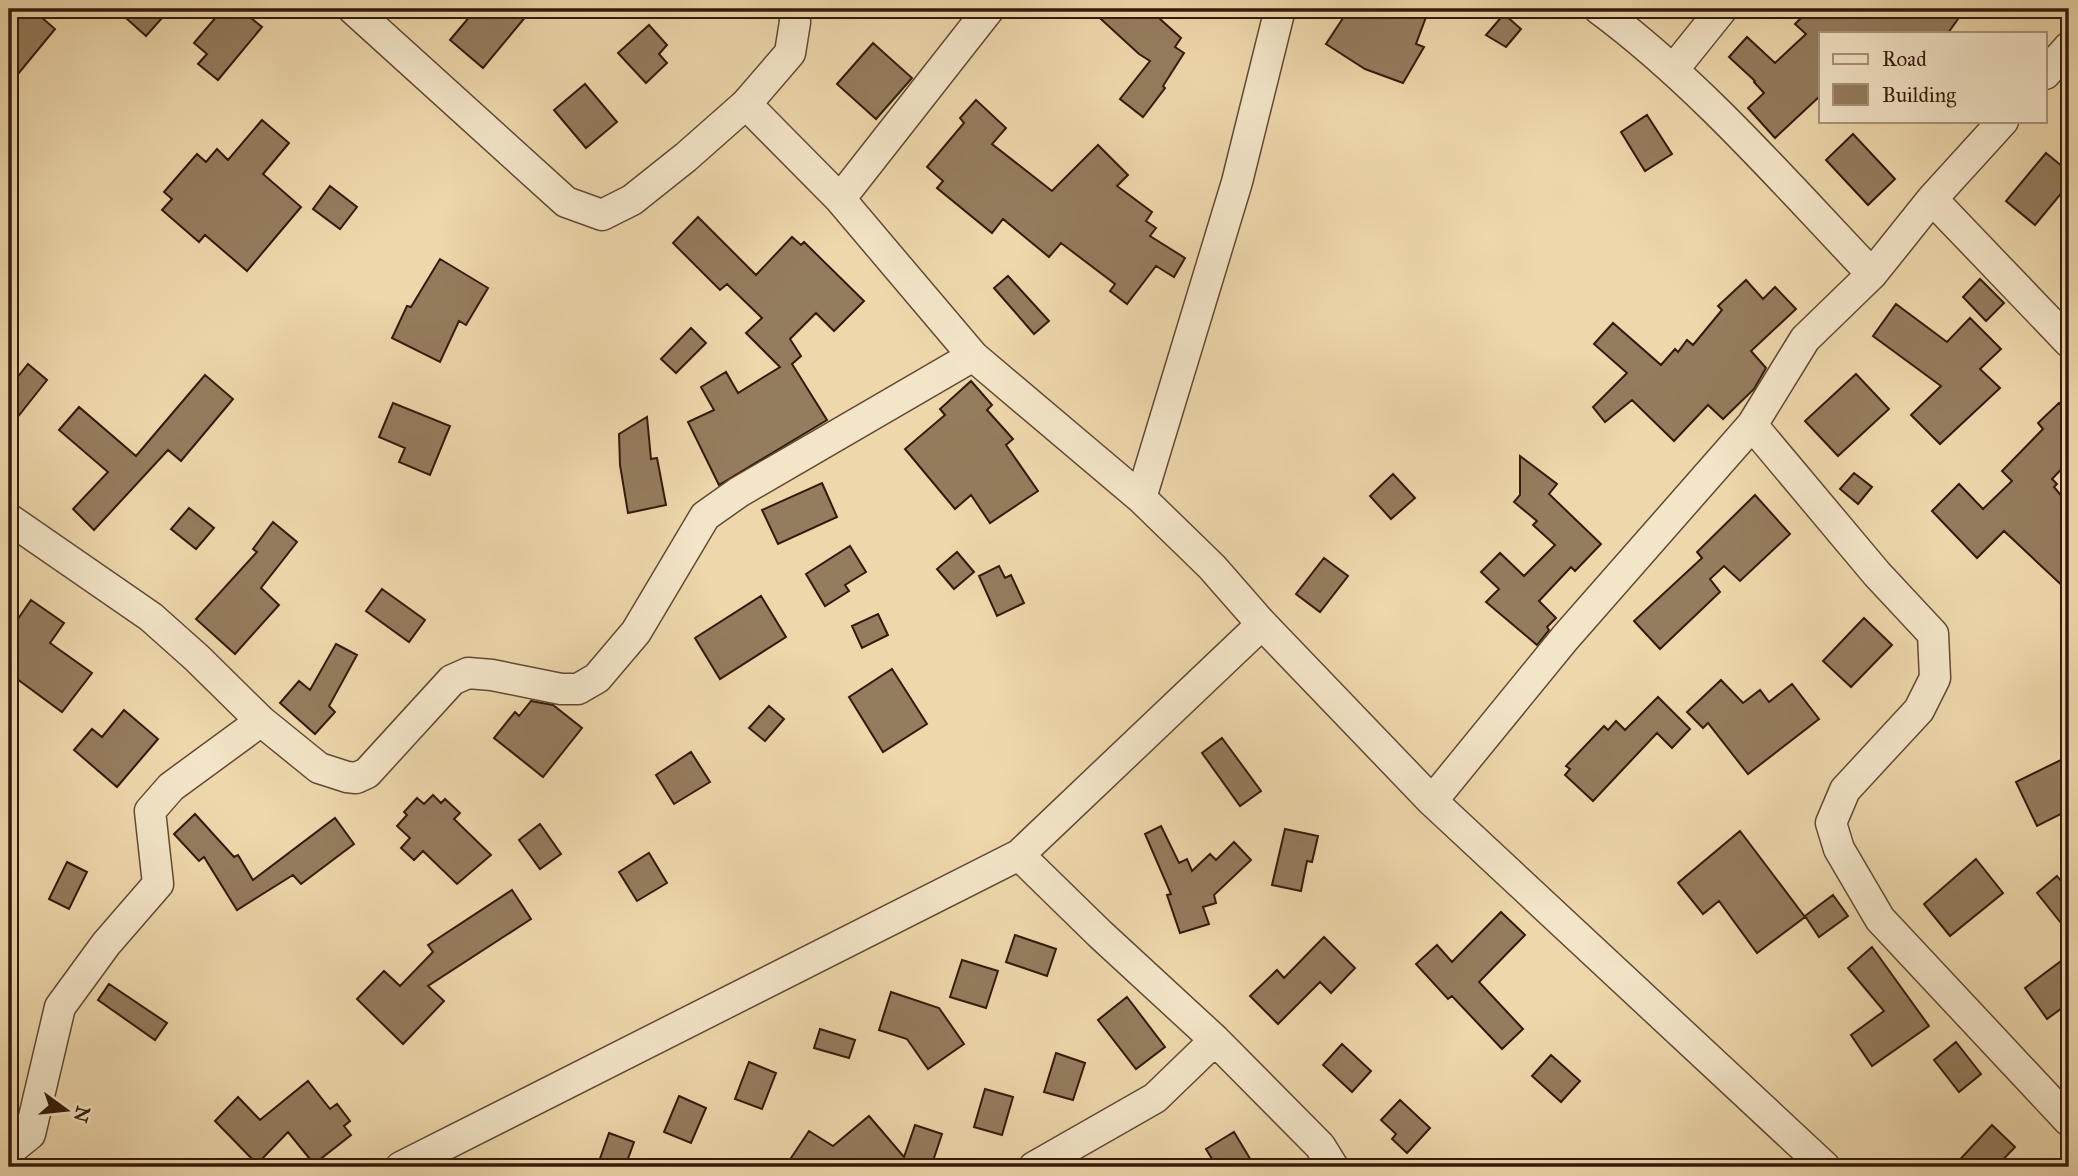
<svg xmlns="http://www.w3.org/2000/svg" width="2078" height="1176" font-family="'IM FELL Great Primer',serif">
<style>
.building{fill:#947c5e;stroke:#341a0a;stroke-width:2}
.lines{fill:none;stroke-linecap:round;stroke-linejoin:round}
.minor-casing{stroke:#624932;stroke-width:33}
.minor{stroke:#f3e5c8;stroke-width:30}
</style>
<rect width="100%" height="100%" fill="#edd7ab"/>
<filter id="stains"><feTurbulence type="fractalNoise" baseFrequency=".00286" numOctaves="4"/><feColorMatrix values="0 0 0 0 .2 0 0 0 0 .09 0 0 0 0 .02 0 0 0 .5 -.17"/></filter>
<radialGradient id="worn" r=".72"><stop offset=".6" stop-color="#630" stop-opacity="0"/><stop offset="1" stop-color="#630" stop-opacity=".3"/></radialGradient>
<path class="building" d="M24,9H32L55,29L9,85V27Z
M116,9H170L146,36Z
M223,9H240L262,27L218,80L198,64L207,54L194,43Z
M476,9H532L483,68L450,40Z
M1090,9H1149L1181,38L1175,47L1184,53L1163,86L1165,88L1143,117L1120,99L1150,61L1139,54Z
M1349,9H1429L1416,44L1424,47L1403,83L1365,69L1326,44Z
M1810,9H1943L1958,19L1948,33H1821V95L1775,138L1748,108L1764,93L1754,82L1755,81L1729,57L1747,37L1775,63L1806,34L1795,24Z
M1504,14L1521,29L1506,47L1486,35Z
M649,25L667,45L659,54L667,63L646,83L618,53Z
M873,43L912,78L876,119L837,84Z
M585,84L617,122L586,148L554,110Z
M976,100L1006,128L992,144L1052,191L1098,145L1128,175L1117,186L1152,212L1146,221L1156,228L1150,236L1185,258L1174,277L1156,266L1127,304L1110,291L1115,284L1061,243L1049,257L1003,219L992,233L937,188L943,181L927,167L964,123L960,118Z
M1647,115L1672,154L1645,171L1621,132Z
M262,120L289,143L263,174L301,207L247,271L205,235L199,242L162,210L172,199L164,192L197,154L206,162L217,149L228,160Z
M1853,134L1895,179L1868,205L1826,160Z
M2046,153L2069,172V184L2035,225L2006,201Z
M330,186L357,207L340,229L313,209Z
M698,217L756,275L792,237L801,245L804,242L864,301L834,331L816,313L790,339L801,356L792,364L827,420L719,485L688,422L714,410L701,387L726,372L738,393L780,367L746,333L762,318L727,284L720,290L673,243Z
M440,259L488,288L466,325L459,321L440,362L392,338L407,306L411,307Z
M1008,276L1049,321L1034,334L994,288Z
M1980,279L2004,303L1986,321L1963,297Z
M1746,280L1763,299L1775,287L1796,309L1751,351L1766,368L1754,389L1723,419L1708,405L1674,441L1632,400L1605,422L1593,407L1627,373L1594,344L1613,323L1661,365L1675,349L1678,352L1687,340L1693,345L1722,310L1718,306Z
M1896,304L1947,342L1970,318L2001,349L1980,369L2000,388L1940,444L1911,415L1941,386L1873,336Z
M691,328L706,343L676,373L661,359Z
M28,364L47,380L9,428V388Z
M1856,374L1889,409L1838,456L1805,421Z
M205,375L233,399L181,461L168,450L94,530L73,509L108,472L59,430L79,407L136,456Z
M971,381L992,405L987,410L1013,439L1006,445L1038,491L990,523L971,495L955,509L905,449L945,415L940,409Z
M393,403L450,426L430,475L399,462L405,448L379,437Z
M2059,403L2069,413V461L2052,479L2057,484L2054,487L2069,505V592L2004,531L1977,558L1932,511L1959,484L1983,509L2012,481L2002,471L2043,429L2038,423Z
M647,417L651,459L657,458L666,505L628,513L620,465L619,434Z
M1520,456L1557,484L1549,494L1601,544L1575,571L1571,567L1539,601L1556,618L1547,627L1549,630L1537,645L1486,602L1499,589L1481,572L1500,553L1524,576L1555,545L1533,525L1537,521L1514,502L1520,495Z
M1854,473L1872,487L1858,504L1840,489Z
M1393,474L1415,498L1391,519L1370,496Z
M822,483L837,517L778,544L762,510Z
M1755,495L1790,534L1740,581L1724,566L1710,579L1720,592L1660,649L1634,621L1702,558L1697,552Z
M189,508L214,528L196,549L171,529Z
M273,522L297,542L261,588L279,605L235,654L196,619L257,552L253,549Z
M850,546L866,572L845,585L849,591L825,606L806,574Z
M957,552L974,572L954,589L937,569Z
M1324,558L1348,576L1320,612L1296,594Z
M999,566L1005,578L1011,575L1024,603L997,616L979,576Z
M382,589L425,620L409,642L366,611Z
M761,596L786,637L720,679L695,638Z
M31,600L64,623L50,643L92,673L62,712L9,673V632Z
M878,614L888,635L862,648L852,626Z
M1864,618L1892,645L1851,687L1823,661Z
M336,644L357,655L329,706L335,712L315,734L280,703L299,681L310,690Z
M892,669L927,724L883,752L849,697Z
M1721,680L1743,703L1760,690L1769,702L1792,684L1819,719L1748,774L1708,723L1703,728L1687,712Z
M1658,697L1690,729L1672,748L1657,733L1593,801L1565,775L1570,769L1566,766L1604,726L1608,730L1616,721L1625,730Z
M531,701L553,705L582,728L543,777L494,738L515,712L519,716Z
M769,706L784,719L765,741L749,728Z
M124,710L158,739L117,787L74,750L92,729L102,737Z
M1222,738L1261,791L1240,806L1202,753Z
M691,752L710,782L674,804L656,775Z
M2069,756V810L2037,826L2016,782Z
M433,795L441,803L445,799L460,813L454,819L491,855L457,884L423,851L414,860L401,848L410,838L397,826L407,815L404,812L417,798L424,804Z
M195,814L234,857L238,855L253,880L335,818L354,844L301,884L293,875L237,910L204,857L199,861L174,834Z
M540,824L561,854L540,869L519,840Z
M1161,826L1179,863L1187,859L1192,871L1210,854L1216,860L1234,842L1251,860L1214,895L1216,903L1203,907L1209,924L1180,933L1167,895L1171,894L1145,834Z
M1285,829L1318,836L1312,862L1307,861L1301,891L1272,885Z
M1740,831L1805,917L1757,953L1719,901L1703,914L1678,883Z
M649,853L667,883L637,901L619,872Z
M1976,859L2003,893L1950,936L1924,904Z
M67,862L87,872L69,909L49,899Z
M2057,876L2069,891V933L2037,893Z
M512,890L531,919L428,986L444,1001L403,1044L357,999L384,971L400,986L433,952L428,945Z
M1833,895L1848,916L1819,937L1805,916Z
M1501,912L1525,935L1479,982L1523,1029L1502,1049L1452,996L1448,999L1416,964L1437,945L1452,962Z
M1015,935L1056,949L1047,976L1006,962Z
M1324,937L1355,968L1331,993L1320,982L1278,1024L1250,996L1277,970L1284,978Z
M1872,947L1929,1026L1872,1066L1851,1035L1884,1011L1848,968Z
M2069,955V1003L2047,1019L2025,988Z
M962,960L998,971L986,1008L950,997Z
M109,984L167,1023L155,1040L98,1000Z
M891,992L939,1008L964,1044L928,1069L907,1039L879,1030Z
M1127,997L1165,1047L1136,1069L1098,1020Z
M820,1029L855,1040L849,1058L814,1048Z
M1956,1042L1981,1074L1959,1092L1934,1060Z
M1342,1044L1371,1071L1352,1092L1323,1065Z
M1056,1053L1085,1063L1073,1100L1044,1092Z
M1551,1055L1580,1081L1561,1102L1532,1076Z
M749,1062L776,1073L762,1109L735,1099Z
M308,1081L330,1109L337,1104L350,1121L344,1126L351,1135L314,1164L288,1132L257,1164L215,1121L238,1097L260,1120Z
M985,1089L1013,1097L1002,1135L974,1127Z
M679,1096L706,1108L691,1143L664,1132Z
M1400,1100L1430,1128L1407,1153L1392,1139L1396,1134L1381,1120Z
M869,1116L904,1157L915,1125L942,1134L931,1167H785L809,1131L833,1146Z
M1992,1125L2015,1147L1996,1167H1953Z
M1234,1132L1255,1167H1217L1206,1149Z
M609,1133L634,1142L625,1167H597Z"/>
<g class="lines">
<g class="minor-casing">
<path id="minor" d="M353,9L566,202L602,215L632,200L686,157L746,104L840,199L973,356L1141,498L1212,567L1262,624L1432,801L1825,1167
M1599,9C1698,82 1787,185 1872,274
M1673,70L1722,9
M2045,74L2069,47
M746,104L790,53L795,22L794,9
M840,199L989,9
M1932,199L2069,342
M1752,425L1877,574L1933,634L1935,678L1919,710L1845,790L1831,823L1839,849L1880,919L2069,1121
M1141,498L1237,182L1280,9
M9,519L151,617L197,658L261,721L319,768L347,777L356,778L367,773L452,680L468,673L492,675L561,689H578L597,678L636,632L705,516L739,492L973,356
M1432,801L1565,638L1752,425L1805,339L1872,274L1932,199L2003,121
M1215,1040L1320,1146L1333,1167
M9,1151L30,1134L60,1007L106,944L158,884L150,811L171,787L261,721
M401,1167L1019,855
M1034,1167L1155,1098L1215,1040L1100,934L1019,855L1262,624"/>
</g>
<use href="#minor" class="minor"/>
</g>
<rect width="2078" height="1176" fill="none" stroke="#edd7ab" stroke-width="35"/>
<rect x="10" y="10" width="2057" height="1155" fill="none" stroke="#341a0a" stroke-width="3.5"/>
<rect x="18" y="18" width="2043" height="1141" fill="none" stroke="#341a0a" stroke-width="2"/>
<rect x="1819" y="32" width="228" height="91" fill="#f3e5c8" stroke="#a7947c" stroke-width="2"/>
<rect x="1833" y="54" width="35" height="10" fill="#f3e5c8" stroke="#a7947c" stroke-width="2"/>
<text x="1882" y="66" font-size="21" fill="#341a0a">Road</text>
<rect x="1833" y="84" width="35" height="21" fill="#947c5e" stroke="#a7947c" stroke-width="2"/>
<text x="1882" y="102" font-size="21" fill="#341a0a">Building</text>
<g transform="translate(66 1110) rotate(105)" stroke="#f3e5c8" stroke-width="5" paint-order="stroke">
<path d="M0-5L12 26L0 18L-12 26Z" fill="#341a0a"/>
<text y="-10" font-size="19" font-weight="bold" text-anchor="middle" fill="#341a0a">N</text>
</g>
<rect width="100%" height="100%" filter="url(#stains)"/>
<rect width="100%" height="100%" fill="url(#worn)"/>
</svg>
